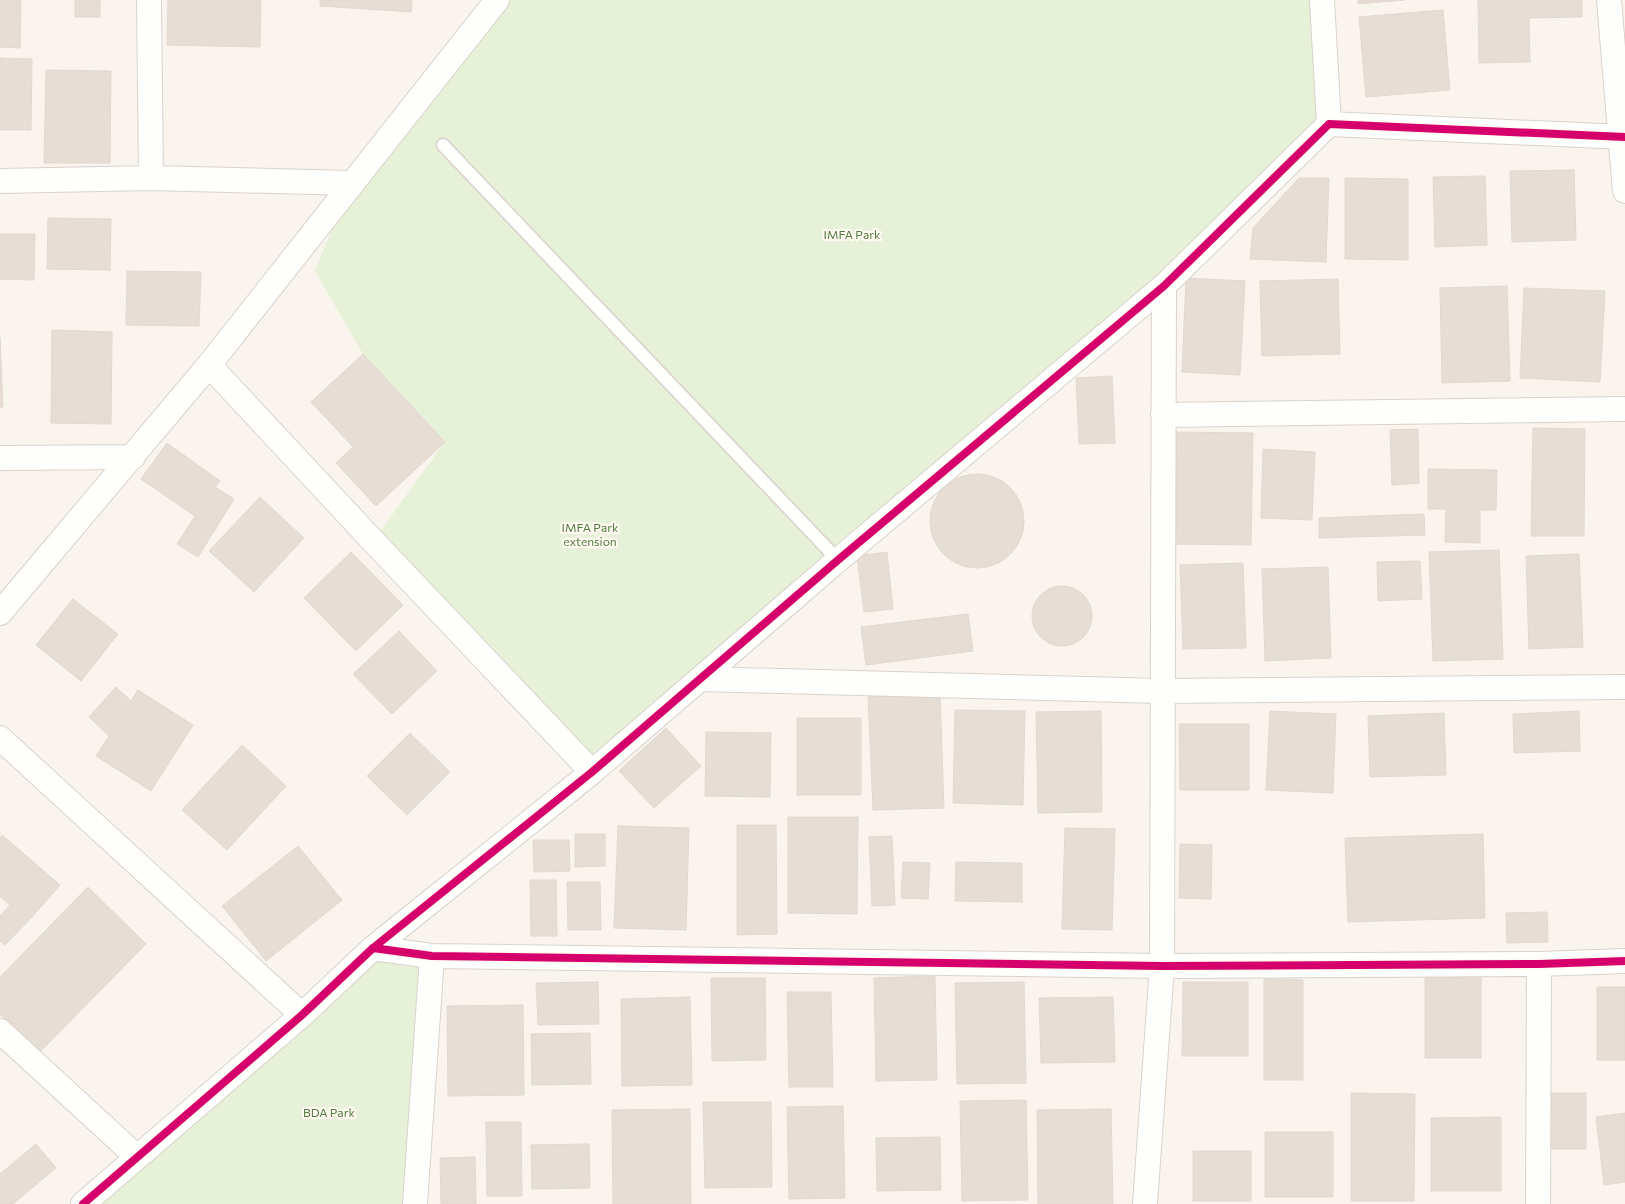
<svg xmlns="http://www.w3.org/2000/svg" width="1625" height="1204" font-family="Commissioner,sans-serif">
<style>
.green{fill:#e6f1d7}
.building{fill:#e6ddd5;stroke:#e2d8cf}
.lines{fill:none;stroke-linecap:round;stroke-linejoin:round}
.service-casing{stroke:#d9d2cc;stroke-width:15}
.minor-casing{stroke:#d9d2cc;stroke-width:26}
.service{stroke:#fefefc;stroke-width:12}
.minor{stroke:#fefefc;stroke-width:24}
.cycleway-casing{stroke:#fff9f1;stroke-width:11}
.cycleway{stroke:#d6006c;stroke-width:8}
.labels{text-anchor:middle;dominant-baseline:central;stroke-width:4.5;stroke-linejoin:round;paint-order:stroke}
.park-label{font-size:12px;fill:#517b3e;stroke:#fff9f1}
</style>
<rect width="100%" height="100%" fill="#f9f5ee"/>
<path class="green" d="M500,0H1322L1329,124L838,560L592,772L373,541L445,442L363,354L315,271L351,183Z
M373,948L432,956L415,1204H83Z"/>
<path class="building" d="M0,0H21L20,48L0,47Z
M75,0H100V17H75Z
M168,0H261L260,47L167,45Z
M320,0H412L411,12L320,6Z
M1358,0H1405L1358,4Z
M1478,0H1582V17L1529,18L1530,62L1479,63Z
M1443,10L1450,90L1366,97L1359,17Z
M0,58L32,59L31,130H0Z
M46,70L111,71L110,163H44Z
M1574,170L1576,240L1512,242L1510,171Z
M1485,176L1487,245L1435,247L1433,177Z
M1299,178H1329L1326,262L1250,259L1253,228Z
M1345,178L1408,179V260L1345,259Z
M48,218L111,219L110,270L47,269Z
M0,234H35L34,280L0,279Z
M127,271L201,272L199,326L126,325Z
M1186,278L1245,281L1240,375L1182,372Z
M1338,279L1340,354L1262,356L1260,281Z
M1507,286L1510,381L1442,383L1440,288Z
M1524,288L1605,291L1600,382L1520,378Z
M52,330L112,332L111,424L51,423Z
M0,337L3,407H0Z
M363,354L445,442L376,506L336,463L353,447L311,402Z
M1112,376L1115,443L1079,444L1076,378Z
M1533,428L1585,429L1584,536H1531Z
M1418,429L1419,483L1392,485L1390,430Z
M1172,432L1253,433L1251,545L1171,544Z
M167,443L220,481L215,487L234,499L198,557L177,544L195,516L141,479Z
M1263,449L1315,452L1312,520L1261,518Z
M1428,469L1497,470L1496,510H1480V543L1445,542L1446,509H1428Z
M930 521a47 47 0 1 1 94 0a47 47 0 1 1-94 0Z
M260,497L304,538L254,592L209,551Z
M1424,514L1425,535L1319,538V518Z
M1499,550L1503,659L1433,661L1429,552Z
M351,552L403,605L356,651L304,598Z
M887,552L893,609L864,612L857,556Z
M1579,554L1583,647L1529,649L1526,556Z
M1420,561L1422,599L1378,601L1377,562Z
M1243,563L1246,648L1183,649L1180,565Z
M1328,567L1331,658L1265,661L1262,569Z
M1032 616a30 30 0 1 1 60 0a30 30 0 1 1-60 0Z
M73,599L118,634L81,681L36,645Z
M968,614L973,651L866,665L861,627Z
M399,631L437,671L392,714L353,674Z
M116,687L131,701L138,690L193,725L151,791L96,756L109,736L89,717Z
M940,694L944,808L873,810L868,697Z
M955,710L1025,711L1023,805L953,803Z
M1101,711L1102,812L1038,813L1036,712Z
M1270,711L1336,714L1333,793L1266,790Z
M1579,711L1580,751L1514,753L1513,714Z
M1444,713L1446,775L1370,777L1368,716Z
M797,718H861V795H797Z
M1179,724H1249V790H1180Z
M666,728L701,766L654,808L619,771Z
M706,732L771,733L770,797L705,796Z
M410,733L450,772L407,815L367,776Z
M242,745L286,786L227,850L182,810Z
M788,817H858L857,914L788,913Z
M737,825H776L777,934L737,935Z
M618,826L689,828L686,930L614,928Z
M1065,828L1115,829L1112,930L1062,929Z
M575,834H605V866L575,867Z
M1483,834L1485,918L1348,922L1345,838Z
M2,835L60,885L32,917L5,945L0,941V916L10,905L0,896V838Z
M892,836L895,905L872,906L869,837Z
M533,840H569L570,871L534,872Z
M1180,844L1212,845L1211,899L1179,898Z
M298,846L342,900L266,961L222,906Z
M903,862L930,863L928,899L901,898Z
M956,862L1022,863V902L955,901Z
M530,880H556L557,936H531Z
M567,882H600L601,930H568Z
M88,887L146,944L39,1053L0,1014V977Z
M1547,912L1548,942L1507,943L1506,913Z
M1425,972H1481V1058H1425Z
M935,976L937,1080L876,1081L874,978Z
M711,978H765L766,1060L712,1061Z
M1264,979L1303,980V1080H1264Z
M598,982L599,1024L538,1025L536,983Z
M1024,982L1026,1083L957,1084L955,983Z
M1183,982H1248V1056H1182Z
M1597,987H1625V1060H1597Z
M787,992H831L833,1087H789Z
M690,997L692,1085L622,1086L621,999Z
M1113,997L1115,1062L1041,1063L1039,998Z
M523,1005L524,1095L448,1096L447,1006Z
M590,1033L591,1084L532,1085L531,1034Z
M1351,1093L1415,1094L1414,1201H1351Z
M1549,1093H1586V1149H1549Z
M1026,1100L1028,1200L962,1201L960,1101Z
M703,1102H771L772,1187L705,1188Z
M843,1106L845,1198L789,1199L787,1107Z
M690,1109L691,1204H613L612,1110Z
M1111,1109L1113,1204H1038L1037,1110Z
M1625,1113V1182L1604,1185L1596,1117Z
M1501,1117V1191H1431V1118Z
M486,1122H521L522,1196H487Z
M1265,1132H1333V1197H1265Z
M940,1137L941,1190L877,1191L876,1138Z
M36,1144L56,1168L13,1204H0V1174Z
M589,1144L590,1188L532,1189L531,1145Z
M1193,1151H1251V1201H1193Z
M475,1157L476,1204H441L440,1158Z"/>
<g class="lines">
<g class="service-casing">
<path id="service" d="M443,145L838,560"/>
</g>
<g class="minor-casing">
<path id="minor" d="M149,0L151,178
M1322,0L1329,124
M1609,0L1625,191
M0,181L151,178L351,183
M209,365L373,541L592,772
M1163,415L1625,409
M0,458L133,457
M0,613L209,365L497,0
M700,679L1162,691L1625,687
M0,738L302,1015
M373,948L432,956L1162,966L1539,964L1625,961
M0,1031L137,1157
M83,1204L302,1015L373,948L592,772L838,560L1164,286L1329,124L1625,137
M415,1204L432,956
M1145,1204L1162,966L1164,286
M1538,1204L1539,964"/>
</g>
<use href="#service" class="service"/>
<use href="#minor" class="minor"/>
<g class="cycleway-casing">
<path id="cycleway" d="M373,948L432,956L1162,966L1539,964L1625,961
M83,1204L302,1015L373,948L592,772L838,560L1164,286L1329,124L1625,137"/>
</g>
<use href="#cycleway" class="cycleway"/>
</g>
<g class="labels">
<g class="park-label">
<text x="852" y="234">IMFA Park</text>
<text x="590" y="527">IMFA Park<tspan x="590" dy="14">extension</tspan></text>
<text x="329" y="1112">BDA Park</text>
</g>
</g>
</svg>
